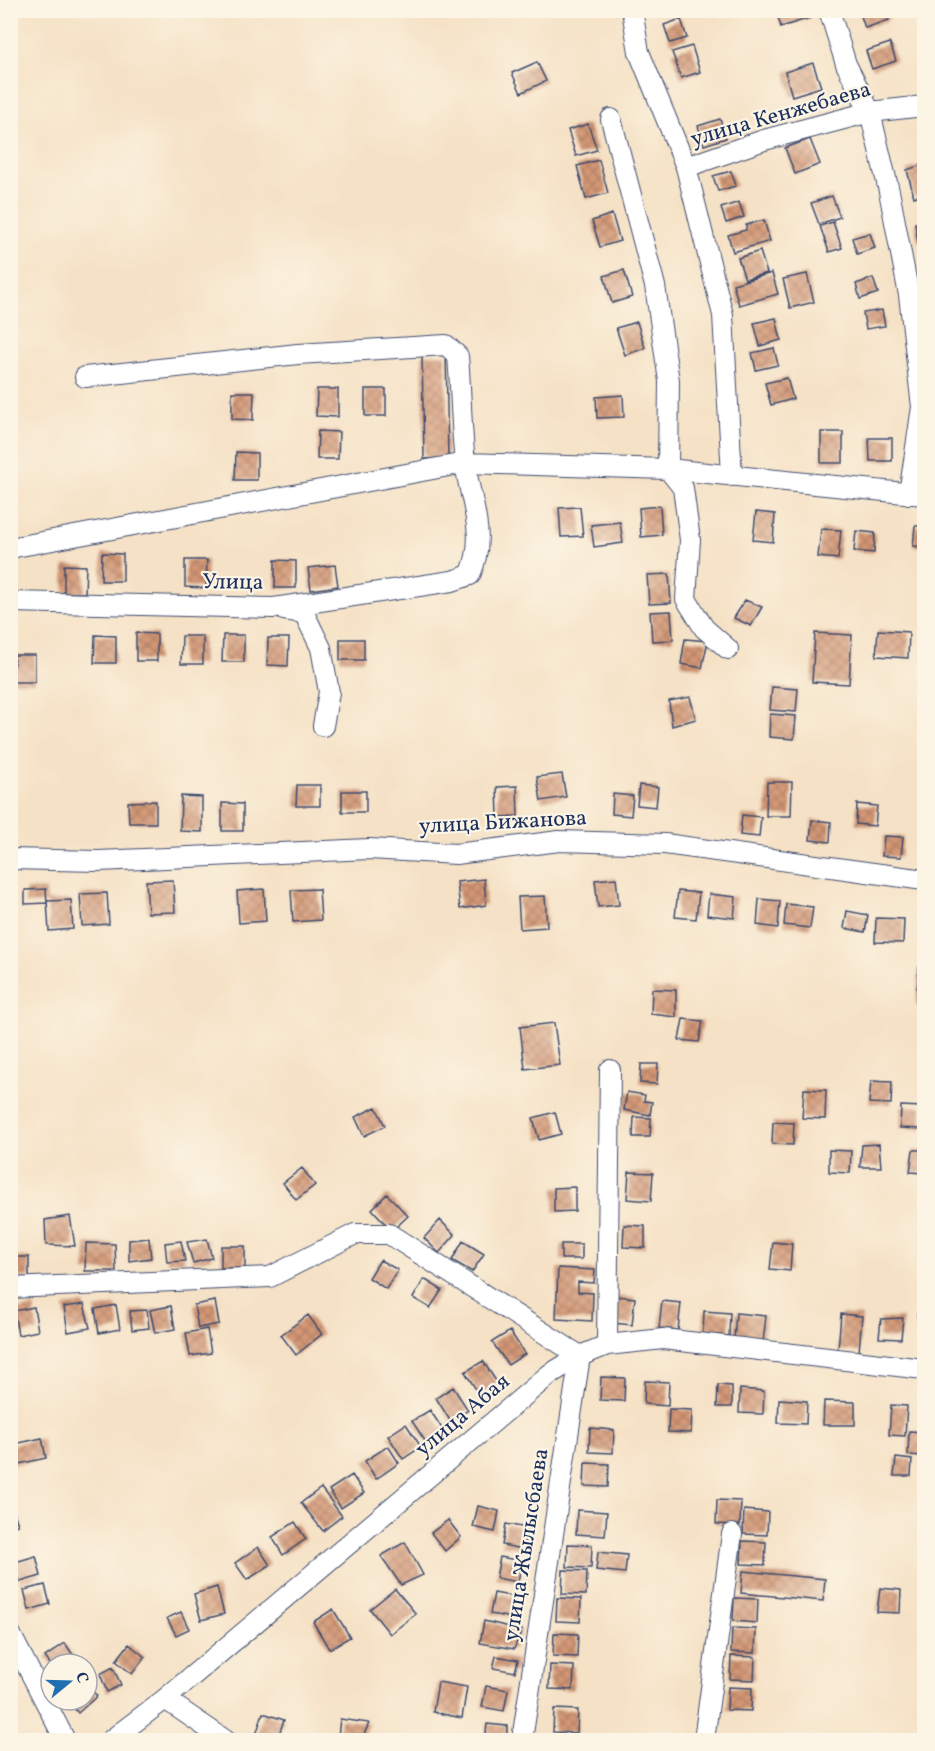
<svg xmlns="http://www.w3.org/2000/svg" width="935" height="1751" font-family="Vollkorn,serif">
<style>
.building{fill:url(#building-cross-hatch)}
.lines{fill:none;stroke-linecap:round;stroke-linejoin:round}
.minor-casing{stroke:#3c4a6d;stroke-width:22}
.minor{stroke:#fff;stroke-width:20}
.labels{text-anchor:middle;dominant-baseline:central;stroke-width:4.5;stroke-linejoin:round;paint-order:stroke}
.street-label{font-size:22px;fill:#1b2f5e;stroke:#fcf5e5}
</style>
<defs>
<pattern id="building-cross-hatch" width="8" height="8" patternUnits="userSpaceOnUse" patternTransform="scale(1.5)"><rect width="8" height="8" fill="#d49775"/><path d="M0 0l8 8M0 8l8-8" fill="none" stroke="#ab7c63"/></pattern>
</defs>
<rect width="100%" height="100%" fill="#fcf5e5"/>
<filter id="ink" filterUnits="userSpaceOnUse"><feTurbulence type="fractalNoise" baseFrequency=".0167" numOctaves="2"/><feDisplacementMap in="SourceGraphic" scale="12" xChannelSelector="R" yChannelSelector="G"/><feConvolveMatrix kernelMatrix="1 2 1 2 8 2 1 2 1" color-interpolation-filters="sRGB"/></filter>
<filter id="wash" filterUnits="userSpaceOnUse"><feTurbulence type="fractalNoise" baseFrequency=".008" numOctaves="4" result="noise"/><feDisplacementMap in="SourceGraphic" scale="24" xChannelSelector="R" yChannelSelector="G"/><feGaussianBlur stdDeviation="1.35" result="paint"/><feColorMatrix in="noise" values="0 0 0 0 0 0 0 0 0 0 0 0 0 0 0 0 0 1.4 0 .05"/><feComposite in="paint" operator="in"/></filter>
<g filter="url(#wash)">
<rect width="100%" height="100%" fill="#f5e1c5"/>
<g id="blocks">
<path class="building" d="M776,10H807L810,18L781,27Z
M859,10H886L889,20L865,28Z
M681,19L687,38L670,43L664,25Z
M890,43L896,61L872,69L866,51Z
M692,46L700,72L681,78L672,52Z
M537,62L546,81L521,93L512,73Z
M813,63L821,87L792,96L785,72Z
M720,119L726,138L704,145L698,126Z
M588,124L597,150L576,156L568,130Z
M810,139L820,164L795,174L785,148Z
M599,160L608,193L586,199L577,166Z
M924,164V194L914,197L907,170Z
M731,171L736,186L718,191L713,176Z
M832,196L840,217L819,224L811,203Z
M739,202L744,217L726,223L721,208Z
M612,214L620,241L600,247L592,221Z
M764,220L770,241L733,252L728,235L746,230V225Z
M924,221V241L918,242L915,223Z
M833,222L842,248L829,252L820,226Z
M870,233L875,248L857,254L852,238Z
M760,251L767,273L745,279L738,258Z
M624,270L632,297L612,303L604,276Z
M772,273L778,294L739,305L733,284Z
M807,274L814,302L790,308L783,279Z
M924,275V299L917,277Z
M873,278L878,293L860,299L856,284Z
M882,310L885,326L866,329L863,313Z
M776,318L781,340L760,346L754,323Z
M637,322L645,348L625,355L616,328Z
M774,348L778,365L756,370L752,353Z
M446,354L448,458L424,459L422,355Z
M787,378L793,399L771,405L765,383Z
M317,389H338V417L316,416Z
M365,389H386V416H365Z
M232,392H254L253,420L232,419Z
M623,395L624,417L597,418L596,397Z
M318,431L339,432L338,459H317Z
M821,432H843V463H821Z
M869,438H892V461H870Z
M236,452L257,453V480H235Z
M660,506L662,535L641,537L639,508Z
M580,507L583,536L561,537L559,508Z
M756,512L775,514L773,542L753,540Z
M620,522L623,543L594,547L591,525Z
M915,526H924V547L913,546Z
M821,529L841,530L838,559L818,557Z
M856,531L875,533L874,553L854,551Z
M102,553L123,554V581H101Z
M185,560H207L206,588L185,587Z
M275,560L296,561V588H275Z
M64,565L86,566L85,593H64Z
M335,565L338,586L311,590L308,568Z
M669,574L671,603L649,604L647,575Z
M745,600L762,607L751,626L734,618Z
M671,611L673,640L652,641L650,612Z
M878,630L909,632L908,658L876,656Z
M136,633L157,634V661H136Z
M815,633L852,635L849,684L812,682Z
M95,635L116,636V663H94Z
M223,635H244V662H222Z
M182,636H203V664H181Z
M268,638H289L288,666L267,665Z
M340,639H364V660H340Z
M685,639L708,641L702,668L681,664Z
M14,655H35V682H13Z
M772,687L798,689L796,712L770,710Z
M690,697L696,719L672,726L669,701Z
M770,714L796,716L794,739L769,737Z
M562,774L566,797L541,801L537,777Z
M767,782H792L791,816H766Z
M297,785H320V806H296Z
M639,785L658,787L656,807L637,805Z
M517,786L518,816L498,817L497,787Z
M342,791H366V812H342Z
M613,794L633,796L631,816L612,814Z
M181,796L202,797V832L180,831Z
M156,801V823H129L128,802Z
M222,803L243,804V831H222Z
M857,804L877,806L875,826L856,824Z
M742,815L761,817L759,837L740,835Z
M812,820L831,822L830,842L810,840Z
M884,836L903,837L901,857L882,856Z
M616,878L619,905L598,907L595,880Z
M484,879L486,905L460,909L457,882Z
M173,880L175,912L148,913L146,881Z
M46,889L47,903L25,904V890Z
M264,889L266,921L239,923L237,891Z
M319,889L321,920L293,922L291,890Z
M678,891L699,893L696,919L675,917Z
M107,893L109,924L82,926L80,894Z
M709,894L736,897L734,918L707,915Z
M545,896L547,927L520,929L518,897Z
M759,899L780,901L778,928L757,925Z
M71,900L73,929L49,931L47,901Z
M786,904L813,907L810,928L784,925Z
M847,911L868,915L865,932L844,928Z
M876,918L904,919L903,943L875,942Z
M919,967L924,968V1005L916,1004Z
M652,989L676,990V1017L651,1014Z
M683,1019L703,1021L699,1042L679,1040Z
M554,1023L560,1065L525,1069L520,1027Z
M641,1064H658L657,1084L640,1083Z
M871,1081L892,1082L891,1104L869,1103Z
M804,1089L826,1090L825,1119L802,1118Z
M627,1092L645,1095L644,1101L652,1102L650,1115L624,1110Z
M901,1106L922,1107V1129L900,1128Z
M376,1107L385,1126L364,1136L355,1117Z
M555,1112L561,1134L539,1140L533,1118Z
M634,1117L651,1118L650,1137H633Z
M773,1122L794,1123L793,1145L772,1144Z
M879,1144L881,1167H860L862,1145Z
M829,1150L851,1151L850,1173L829,1172Z
M913,1150H924V1173L910,1172Z
M302,1168L315,1185L296,1200L283,1183Z
M629,1172L653,1173L651,1201L627,1199Z
M575,1187V1211L554,1212V1188Z
M387,1194L408,1216L392,1231L372,1209Z
M70,1216L75,1246L46,1245L45,1220Z
M440,1220L455,1235L439,1253L424,1238Z
M624,1225L645,1226V1248L623,1247Z
M149,1238L151,1258L129,1261V1240Z
M207,1239L212,1258L193,1263L187,1242Z
M181,1241L185,1261L167,1262L165,1243Z
M463,1241L484,1254L472,1272L452,1260Z
M773,1242L792,1244L790,1271L770,1269Z
M86,1243L115,1244L116,1271H85Z
M561,1244H582V1259H561Z
M221,1246H245V1268H221Z
M10,1257H29V1277L10,1278Z
M380,1260L398,1270L386,1289L369,1278Z
M558,1268L595,1270L594,1283L578,1282V1292L593,1293L592,1321L556,1319Z
M424,1279L442,1290L430,1308L413,1298Z
M616,1296L635,1298L632,1325L613,1323Z
M215,1301L219,1324L198,1328L194,1305Z
M662,1301L681,1303L678,1330L659,1328Z
M84,1304L90,1328L68,1332L64,1307Z
M116,1305L120,1329L99,1333L95,1309Z
M171,1306L175,1329L155,1333L150,1310Z
M34,1307L38,1331L18,1335L14,1311Z
M147,1310L149,1328L132,1330L130,1311Z
M704,1311L730,1313L729,1336L703,1334Z
M736,1313L766,1316L763,1343L734,1340Z
M841,1314L862,1316L859,1352L838,1350Z
M917,1314H924V1338H919Z
M308,1315L322,1334L296,1355L281,1335Z
M903,1318L901,1339L879,1338L881,1319Z
M207,1329L211,1353L190,1356L186,1333Z
M510,1331L525,1354L508,1365L492,1342Z
M483,1361L498,1384L480,1396L465,1372Z
M601,1377L625,1378L624,1401L600,1400Z
M645,1381L669,1382L668,1406L644,1404Z
M718,1385L732,1386V1407H717Z
M453,1387L468,1410L451,1422L436,1398Z
M740,1389L764,1391L763,1414L739,1413Z
M779,1399L807,1401L806,1424L778,1423Z
M824,1401L855,1402V1425H823Z
M891,1405L907,1406L905,1436L889,1435Z
M669,1409L692,1410L691,1433L668,1432Z
M430,1410L445,1433L427,1444L412,1421Z
M406,1424L421,1447L403,1459L388,1436Z
M590,1428L614,1430L613,1453L589,1452Z
M909,1431L924,1432V1456L908,1455Z
M42,1438L46,1458L10,1466V1445Z
M388,1446L399,1463L376,1479L365,1461Z
M896,1458L912,1460L911,1476H894Z
M585,1463L609,1464L608,1487L584,1486Z
M352,1475L364,1493L341,1508L329,1490Z
M321,1488L342,1516L323,1531L301,1503Z
M717,1500L741,1501L740,1525L716,1524Z
M12,1505L18,1525L10,1527V1506Z
M478,1506L499,1511L495,1532L473,1527Z
M577,1510L607,1512L605,1536L576,1534Z
M744,1510L768,1512L767,1535L743,1534Z
M448,1520L461,1537L445,1551L431,1533Z
M295,1522L306,1539L283,1555L272,1537Z
M506,1524L527,1528L523,1549L502,1545Z
M742,1541L766,1542L765,1565L741,1564Z
M405,1542L423,1575L401,1585L381,1556Z
M568,1544L592,1545L591,1568L567,1567Z
M258,1547L270,1565L247,1580L235,1563Z
M598,1552L627,1555L625,1573L596,1570Z
M36,1556L41,1576L20,1582L15,1562Z
M500,1557L522,1561L518,1582L496,1578Z
M563,1570L587,1571L586,1595L562,1594Z
M743,1571L825,1579L823,1601L741,1593Z
M45,1585L50,1604L29,1610L24,1590Z
M217,1587L224,1614L201,1620L194,1594Z
M880,1588L901,1590L900,1613L877,1612Z
M395,1589L416,1614L390,1634L370,1609Z
M494,1593L516,1597L512,1618L490,1614Z
M557,1598L581,1599L580,1622L556,1621Z
M734,1598L758,1599L757,1623L733,1621Z
M333,1609L350,1637L329,1649L313,1622Z
M181,1612L189,1629L176,1635L167,1618Z
M484,1621L522,1630L514,1649L480,1643Z
M732,1628L756,1629L755,1653L731,1652Z
M554,1633L578,1634L577,1657L553,1656Z
M65,1643L77,1661L72,1664H50L45,1657Z
M129,1644L145,1657L132,1674L116,1661Z
M496,1656L518,1660L515,1672L493,1668Z
M731,1656L755,1657L754,1680L730,1679Z
M550,1665L574,1666L573,1690L549,1689Z
M113,1667L121,1685L107,1692L100,1674Z
M438,1682L467,1687L462,1718L433,1712Z
M87,1685L97,1696L78,1713L67,1700H87Z
M486,1686L508,1690L504,1711L482,1707Z
M728,1687L752,1688L751,1711L727,1710Z
M554,1709L578,1710L577,1733L553,1732Z
M263,1713L284,1720L277,1740L255,1738Z
M340,1719L369,1723L362,1739L338,1736Z
M487,1724L507,1726V1740H485Z"/>
</g>
</g>
<g filter="url(#ink)">
<use href="#blocks" fill-opacity="0" stroke="#3c4a6d" stroke-width="1.5"/>
<g class="lines">
<g class="minor-casing">
<path id="minor" d="M632,10L639,52L686,167L723,315L732,476
M829,10L846,64L870,112L889,191L909,295L922,407L909,494
M611,119L655,286L669,381L668,469L683,488L690,540L686,599L704,628L728,649
M686,167L764,140L870,112L924,106
M10,548L465,463L668,469L924,495
M10,602L274,608L452,581L470,575C488,535 470,503 465,462C461,427 461,391 458,356L446,345L298,354L85,377
M284,610L304,613L321,648L329,692L323,726
M10,859L98,861L369,849L456,854L559,841L665,844L924,880
M10,1288L270,1277L355,1234H389L580,1356
M607,1345L610,1070
M10,1633L65,1740
M165,1699L225,1740
M111,1740L165,1699L550,1374L580,1356L607,1345L663,1339L924,1369
M522,1740L580,1356
M704,1740L732,1534"/>
</g>
<use href="#minor" class="minor"/>
</g>
</g>
<g class="labels">
<g class="street-label">
<text transform="translate(781 115) rotate(-16)">улица Кенжебаева</text>
<text transform="translate(233 583) rotate(1)">Улица</text>
<text transform="translate(503 823) rotate(-3)">улица Бижанова</text>
<text transform="translate(463 1416) rotate(-40)">улица Абая</text>
<text transform="translate(527 1545) rotate(-81)">улица Жылысбаева</text>
</g>
</g>
<rect width="935" height="1751" fill="none" stroke="#fcf5e5" stroke-width="36"/>
<g transform="translate(69 1682) rotate(71)"><circle r="28" fill="#fcf5e5" stroke="#a2a6af" stroke-width="1.5"/>
<path d="M0-4.5L10 22L0 15L-10 22Z" fill="#1f6fb2"/>
<text y="-9" font-size="16" font-weight="bold" text-anchor="middle" fill="#1b2f5e">С</text>
</g>
</svg>
